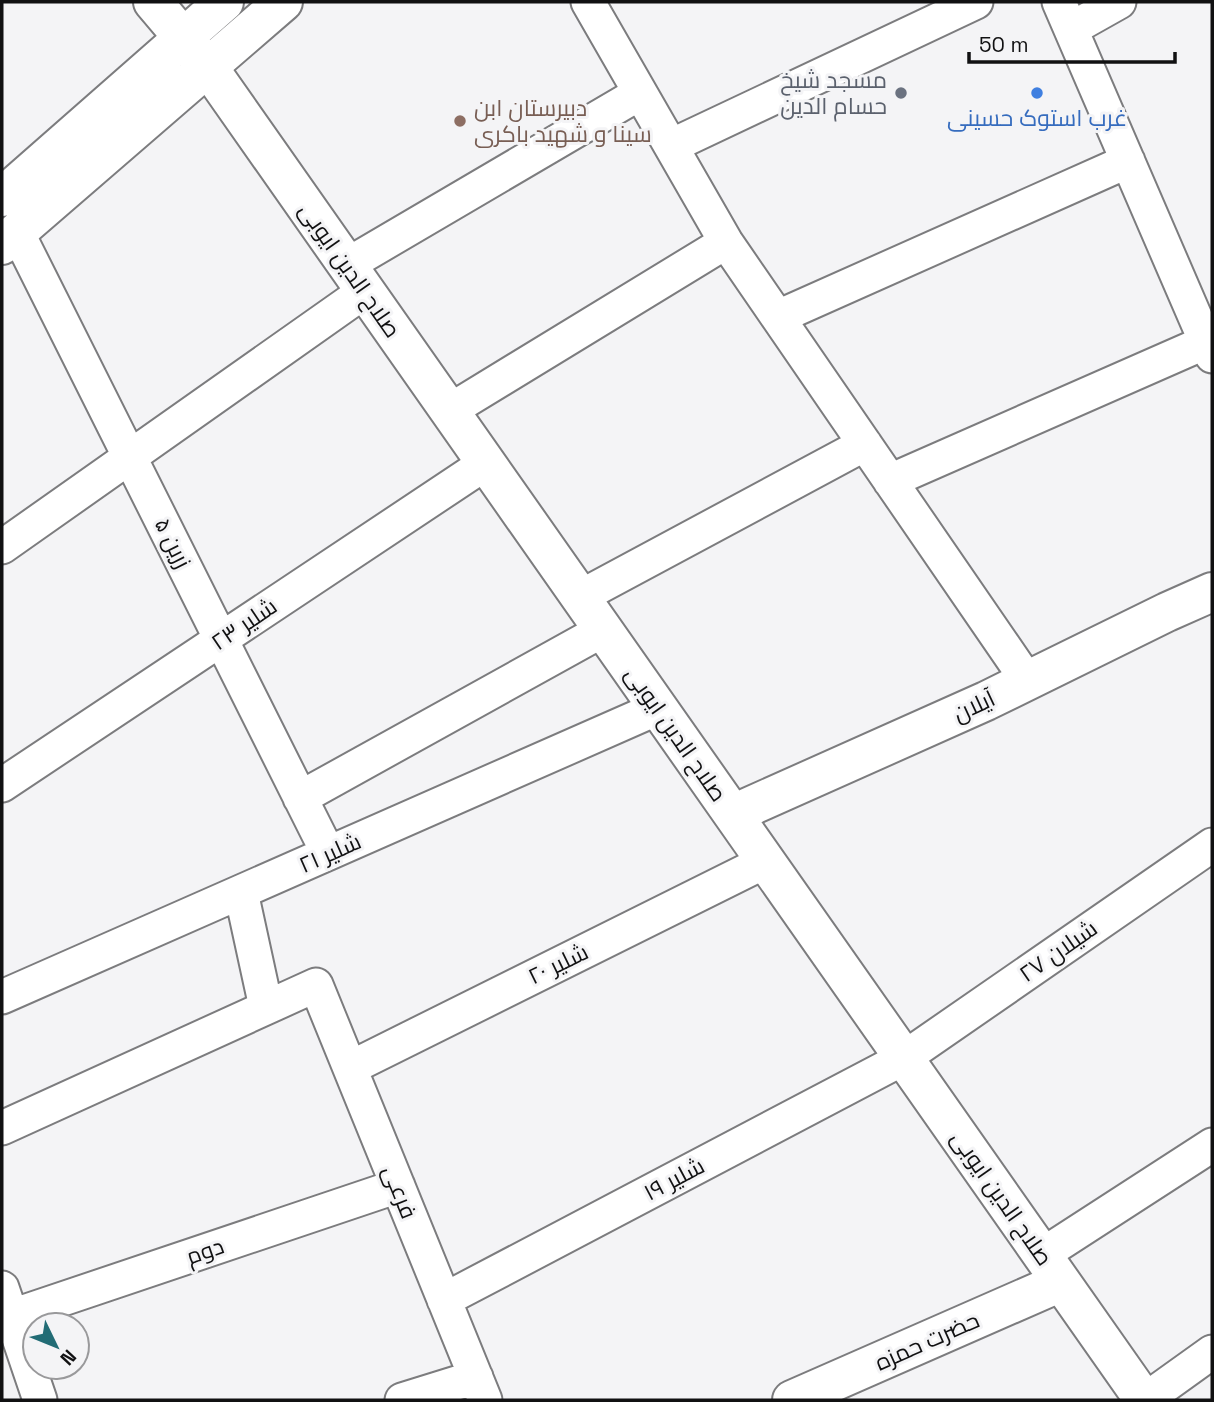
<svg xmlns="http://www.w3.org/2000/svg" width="1214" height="1402" font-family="'Space Grotesk',Cairo,sans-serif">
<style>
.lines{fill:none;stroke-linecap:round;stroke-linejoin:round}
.minor-casing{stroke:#7c7c7e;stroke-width:37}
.tertiary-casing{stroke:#7c7c7e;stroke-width:42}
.secondary-casing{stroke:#7c7c7e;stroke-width:42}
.minor{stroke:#fff;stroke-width:33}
.tertiary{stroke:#fff;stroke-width:38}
.secondary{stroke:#fff;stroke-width:38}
.worship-dot{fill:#6b7280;stroke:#f4f4f6;stroke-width:2.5}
.shop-dot{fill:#3f7fe0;stroke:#f4f4f6;stroke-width:2.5}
.education-dot{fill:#8d6e63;stroke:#f4f4f6;stroke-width:2.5}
.labels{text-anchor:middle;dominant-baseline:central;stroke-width:6;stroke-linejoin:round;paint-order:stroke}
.worship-label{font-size:23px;fill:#5b616d;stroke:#f4f4f6;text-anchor:end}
.education-label{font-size:23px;fill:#785e54;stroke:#f4f4f6;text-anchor:start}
.shop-label{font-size:23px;fill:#366cbe;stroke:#f4f4f6}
.street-label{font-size:23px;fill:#111112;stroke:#f4f4f6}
</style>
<rect width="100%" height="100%" fill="#f4f4f6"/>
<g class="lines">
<g class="minor-casing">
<path id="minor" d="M588,2L726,242L1027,680
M1059,2L1212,356
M1071,29L1119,2
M671,146L976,2
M17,232L328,853
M347,265L640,93
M778,317L1128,161
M449,411L726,242
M890,481L1206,342
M2,547L365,291
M580,597L865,444
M2,785L486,463
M300,798L603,630
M241,892L266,1007
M2,997L658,708
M350,1068L766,861
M2,1128L316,985L485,1400
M1042,1255L1212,1145
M2,1288L40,1400
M444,1300L904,1058L1212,845
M2,1324L12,1316L398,1186
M402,1400L476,1377
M1145,1400L1212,1352"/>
</g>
<g class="tertiary-casing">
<path id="tertiary" d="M153,2L208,67L1144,1400
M733,814L986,701L1167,612L1212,592
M792,1400L1061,1282"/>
</g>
<g class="secondary-casing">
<path id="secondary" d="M2,197L224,2
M2,245L283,2"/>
</g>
<use href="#minor" class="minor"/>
<use href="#tertiary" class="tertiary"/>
<use href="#secondary" class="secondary"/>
</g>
<circle class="worship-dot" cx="901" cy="93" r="7"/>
<circle class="shop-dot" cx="1037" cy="93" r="7"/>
<circle class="education-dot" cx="460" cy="121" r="7"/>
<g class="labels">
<g class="worship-label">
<text x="887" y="80">مسجد شیخ<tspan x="887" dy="26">حسام الدین</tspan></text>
</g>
<g class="education-label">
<text x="474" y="108">دبیرستان ابن<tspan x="474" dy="26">سینا و شهید باکری</tspan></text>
</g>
<g class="shop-label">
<text x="1037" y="118">غرب استوک حسینی</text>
</g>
<g class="street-label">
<text transform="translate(350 270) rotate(55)">صلاح الدین ایوبی</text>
<text transform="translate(173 543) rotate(63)">زرین ۵</text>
<text transform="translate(244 624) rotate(-34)">شلیر ۲۳</text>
<text transform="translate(974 706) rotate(-25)">آیلان</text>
<text transform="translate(676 734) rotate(55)">صلاح الدین ایوبی</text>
<text transform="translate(330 853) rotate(-24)">شلیر ۲۱</text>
<text transform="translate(1058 951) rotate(-35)">شیلان ۲۷</text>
<text transform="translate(558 964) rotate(-26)">شلیر ۲۰</text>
<text transform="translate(674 1179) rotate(-28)">شلیر ۱۹</text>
<text transform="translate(400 1192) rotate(68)">فرعی</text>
<text transform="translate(1002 1198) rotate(55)">صلاح الدین ایوبی</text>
<text transform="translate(205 1251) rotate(-19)">دوم</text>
<text transform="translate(927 1341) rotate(-24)">حضرت حمزه</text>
</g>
</g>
<rect width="1214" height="1402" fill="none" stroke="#111112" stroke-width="7"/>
<g transform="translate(56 1346) rotate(133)"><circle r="33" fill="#f4f4f6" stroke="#99999b" stroke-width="2"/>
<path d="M0-5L12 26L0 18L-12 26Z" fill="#226c75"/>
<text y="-10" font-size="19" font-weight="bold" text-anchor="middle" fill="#111112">N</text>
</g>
<path d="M969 52v10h206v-10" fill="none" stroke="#111112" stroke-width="3.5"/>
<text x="979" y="52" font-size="21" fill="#111112" stroke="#f4f4f6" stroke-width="5" paint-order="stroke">50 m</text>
</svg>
